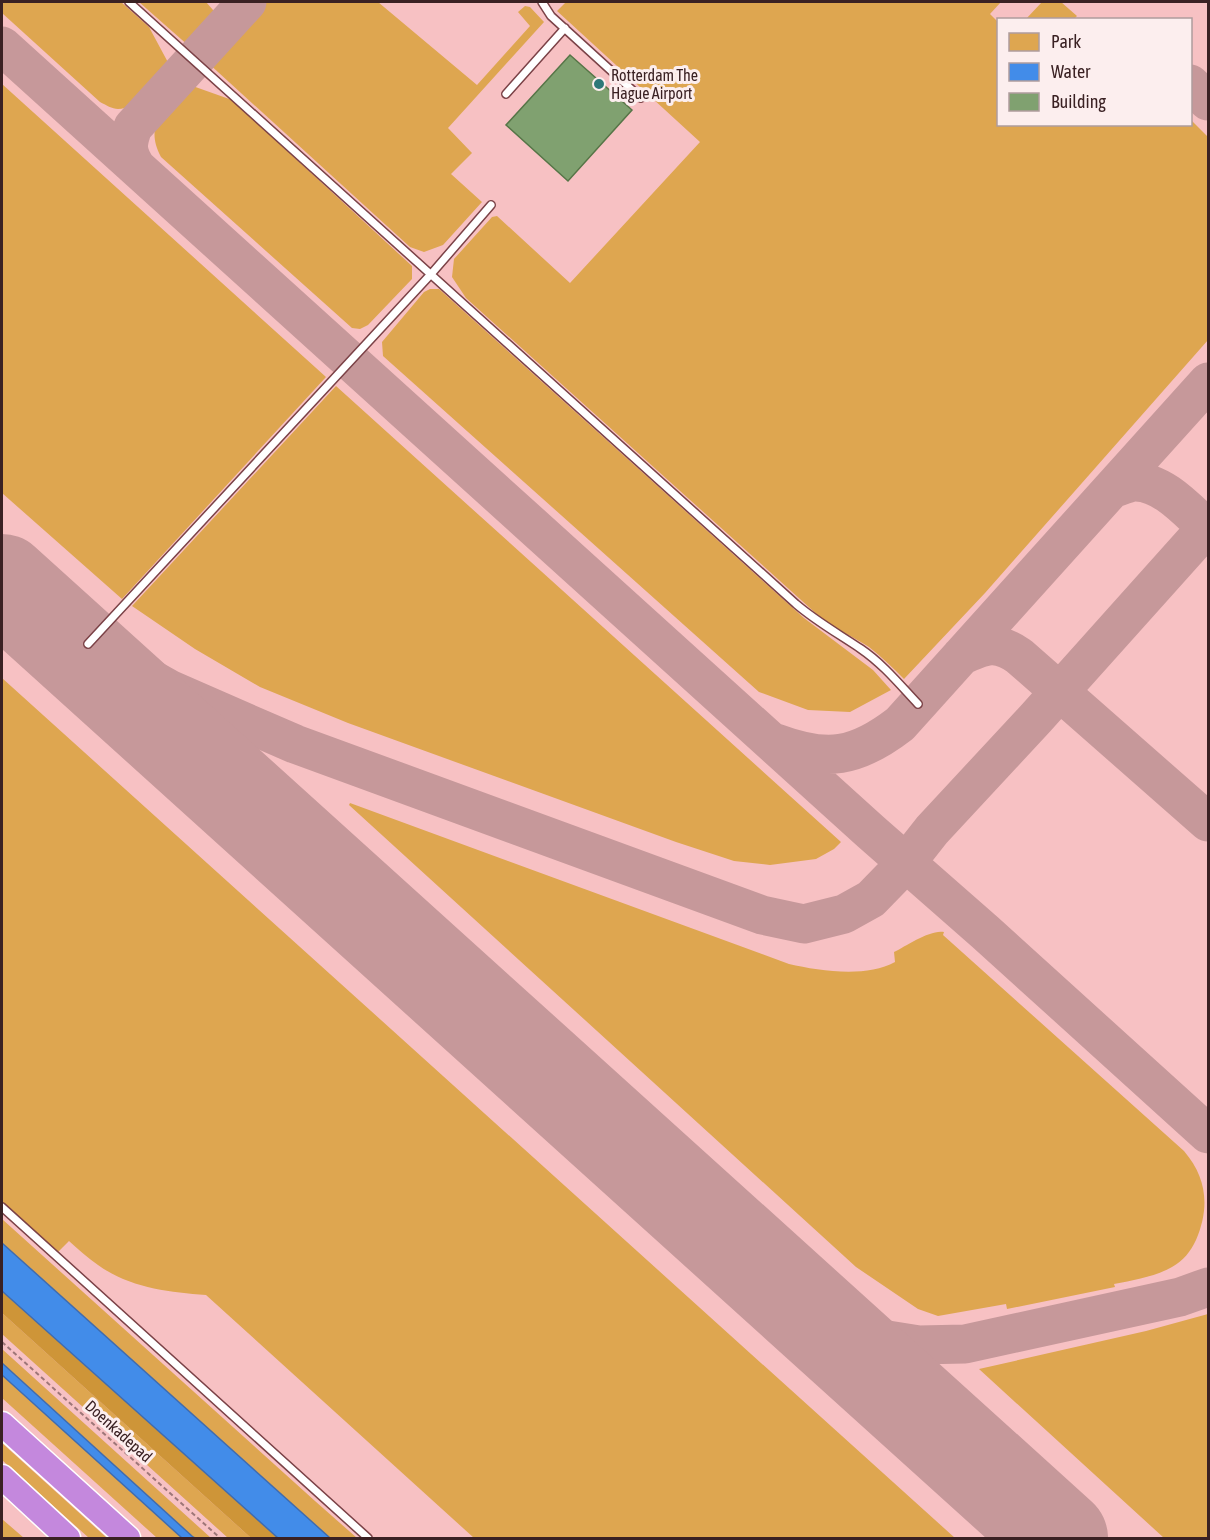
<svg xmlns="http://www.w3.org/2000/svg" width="1210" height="1540" font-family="'Asap Condensed',sans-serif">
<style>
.green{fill:#dea650}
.forest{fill:#ce9538}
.water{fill:#428ce9;stroke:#406cae;stroke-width:1.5}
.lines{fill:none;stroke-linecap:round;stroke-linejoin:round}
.taxiway{stroke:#c6989a;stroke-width:39}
.runway{stroke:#c6989a;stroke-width:98}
.building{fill:#80a170;stroke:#567547;stroke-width:1.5}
.lane-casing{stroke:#7b4247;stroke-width:10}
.highway-casing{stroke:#fff;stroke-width:27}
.path{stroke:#9e7678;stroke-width:2;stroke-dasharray:4.5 3;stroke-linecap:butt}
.lane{stroke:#fff;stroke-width:7}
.highway{stroke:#c488dd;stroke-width:24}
.poi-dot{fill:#2e7878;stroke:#fceeee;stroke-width:2}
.labels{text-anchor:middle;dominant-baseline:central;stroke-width:6;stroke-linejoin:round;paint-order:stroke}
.poi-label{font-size:16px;fill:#3a2123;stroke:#fceeee;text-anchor:start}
.street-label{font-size:16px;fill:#3a2123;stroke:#fceeee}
</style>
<rect width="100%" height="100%" fill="#f7c1c3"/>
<path class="green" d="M2,2H121L149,27L171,68C159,80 137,109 118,109C112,109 106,105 100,102L2,13Z
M139,2H206L213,10L215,18L190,47Z
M261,2H378L477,85L530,26L518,12L525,6L530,7L544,22L448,128L472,153L451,174L482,202L443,245L424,252L410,247L207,62Z
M566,2H1001L990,14L998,22V124H1190L1191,120L1208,137V340L985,593L904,679C893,668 882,657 869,647C853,637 836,629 821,618L466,298L452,277L454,259L492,217L497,216L570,283L700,142L557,11Z
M1042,2H1061L1077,16L1074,19H1026Z
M2,84L326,377L122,599L2,493Z
M187,84L232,100L412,266V279L368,325L360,329L352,328L161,157C143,123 166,109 187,84Z
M430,289H439L804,618L873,670L891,690L850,712L808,710L759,692L383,356L382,342L424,292Z
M336,386L841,842L834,849L816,859L770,865L734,861L676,842L348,723L260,687L195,649L132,606Z
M2,678L955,1538H474L206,1295C168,1292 130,1288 98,1265C88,1258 78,1249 69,1241L56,1254L2,1205Z
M350,803L789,964C820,971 866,978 895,962L894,952C906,946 931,929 944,932L943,935L1184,1151C1207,1178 1210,1207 1196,1240C1191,1251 1183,1261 1172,1267C1154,1277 1134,1280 1114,1284L1115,1287L1007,1309L1006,1304L938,1316L918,1309L856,1267L349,805Z
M2,1219L315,1501L357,1538H330L2,1243Z
M2,1313L251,1538H228L2,1334Z
M1208,1314V1538H1164L979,1369L1146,1331Z
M2,1349L211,1538L193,1537L2,1363Z
M2,1375L182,1538H157L2,1398Z
M2,1443L107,1538H89L2,1460Z
M2,1519L24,1538H2Z"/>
<path class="forest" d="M2,1291L278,1538H251L2,1313Z"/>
<path class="water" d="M2,1243L330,1538H278L2,1291Z
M2,1363L193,1537L195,1538H182L2,1375Z"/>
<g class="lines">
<path class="taxiway" d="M2,46L871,832L985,932L1208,1134
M1190,84L1208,101
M136,167C126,151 127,144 133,127L247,2
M1112,489C1119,487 1127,483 1134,482C1163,481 1189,512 1208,529
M7,588L53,624L171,690L295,744L762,915L804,924L844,914L871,899L906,863L932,830L1036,718L1208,526
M961,656C985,645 996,640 1019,656L1208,822
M776,743C827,762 856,758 900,724L1208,382
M776,1283L826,1318L875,1338L919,1345L965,1344L1180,1297L1208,1287"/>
<path class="runway" d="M2,583L1059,1538"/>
</g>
<path class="building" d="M570,55L632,110L568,181L506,125Z"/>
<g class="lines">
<g class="lane-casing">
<path id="lane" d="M129,2L796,604C817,622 839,634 861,649C883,664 900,685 918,704
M542,2L551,16L641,98
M506,94L565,28
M88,644L432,273L491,205
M2,1207L368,1538"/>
</g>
<g class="highway-casing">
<path id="highway" d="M2,1424L128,1538
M2,1477L68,1538"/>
</g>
<path class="path" d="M2,1342L220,1538"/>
<use href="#lane" class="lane"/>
<use href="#highway" class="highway"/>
</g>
<circle class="poi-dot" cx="599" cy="84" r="6"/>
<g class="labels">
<g class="poi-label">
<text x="611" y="75">Rotterdam The<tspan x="611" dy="18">Hague Airport</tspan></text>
</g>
<g class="street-label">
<text transform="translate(119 1431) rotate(42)">Doenkadepad</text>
</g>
</g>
<rect width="1210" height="1540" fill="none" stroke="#3a2123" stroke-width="6"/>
<rect x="997" y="18" width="195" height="108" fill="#fceeee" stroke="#ae9c9d" stroke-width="1.5"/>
<rect x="1009" y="33" width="30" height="18" fill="#dea650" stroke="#ae9c9d" stroke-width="1.5"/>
<text x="1051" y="48" font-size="18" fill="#3a2123">Park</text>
<rect x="1009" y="63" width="30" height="18" fill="#428ce9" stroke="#ae9c9d" stroke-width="1.5"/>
<text x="1051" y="78" font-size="18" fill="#3a2123">Water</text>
<rect x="1009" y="93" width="30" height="18" fill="#80a170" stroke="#ae9c9d" stroke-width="1.5"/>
<text x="1051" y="108" font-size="18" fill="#3a2123">Building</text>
</svg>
